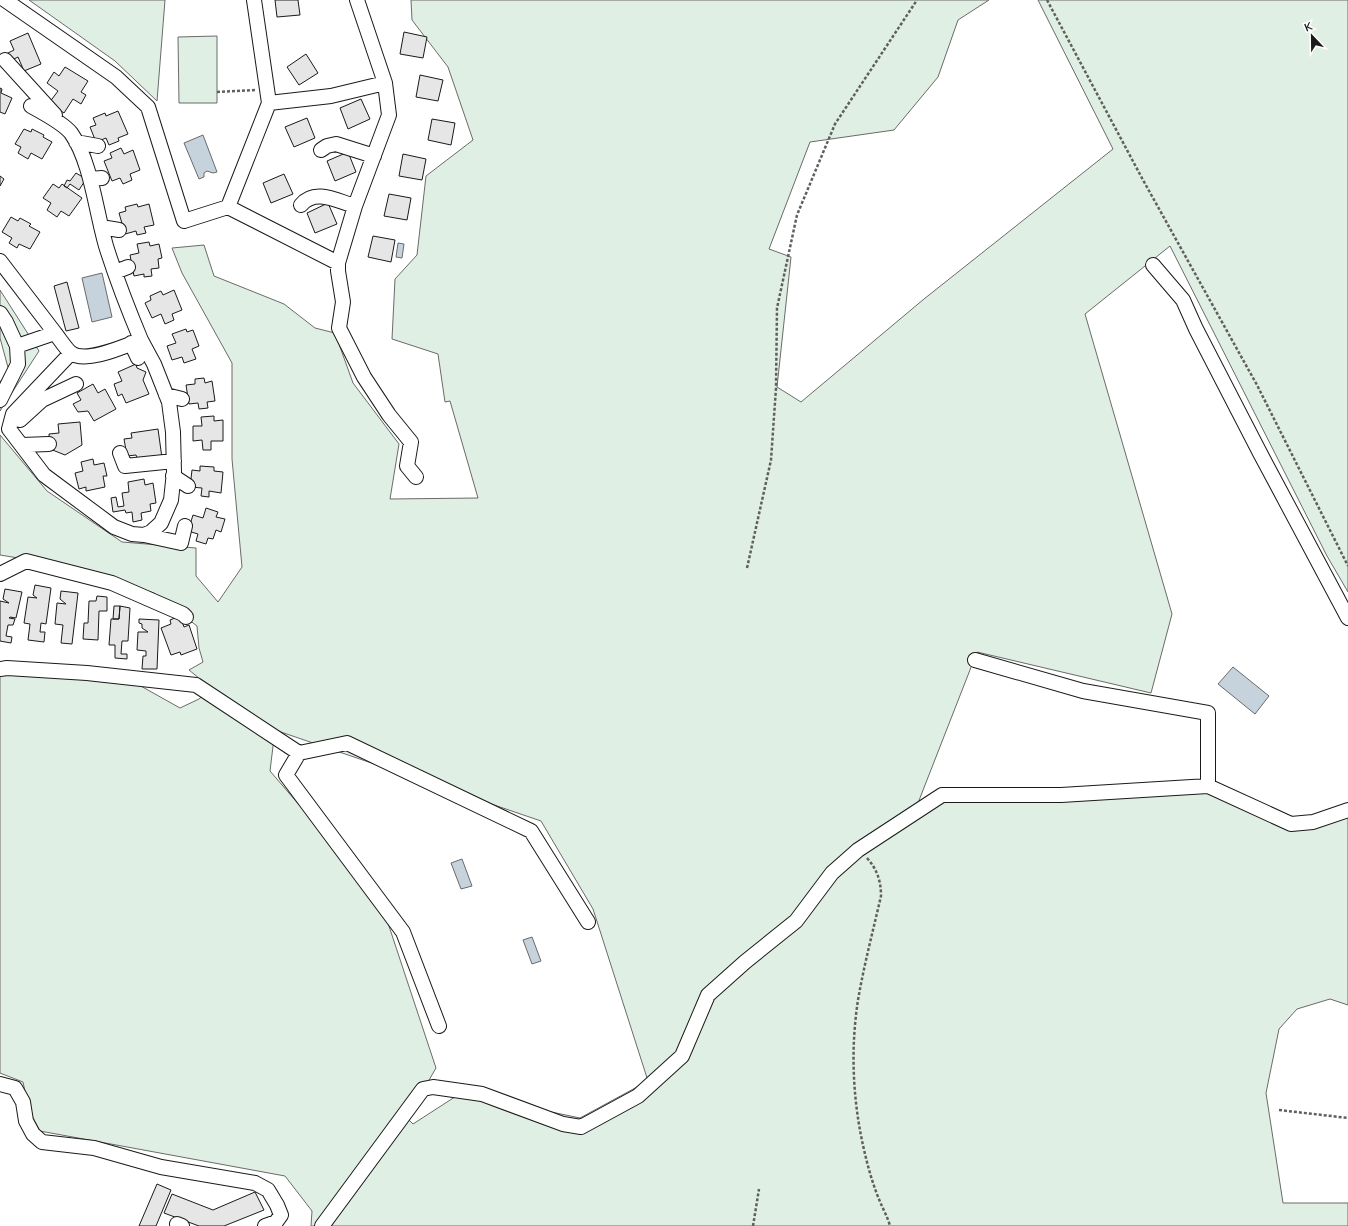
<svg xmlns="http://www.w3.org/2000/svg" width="1348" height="1226" font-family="'Nunito Sans',sans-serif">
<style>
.green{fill:#e0efe3;stroke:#6a6a6a;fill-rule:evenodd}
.water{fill:#c6d2dc;stroke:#6a6a6a}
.building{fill:#e6e6e6;stroke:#1a1a1a}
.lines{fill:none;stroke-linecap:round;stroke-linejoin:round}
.minor-casing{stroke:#1a1a1a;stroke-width:16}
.path{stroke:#5f5f5f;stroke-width:2.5;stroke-dasharray:3 2;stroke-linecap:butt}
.minor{stroke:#fff;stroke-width:14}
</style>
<rect width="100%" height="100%" fill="#fff"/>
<path class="green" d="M29,0H165L157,101L115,61Z
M411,0H989L958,20L938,77L894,130L810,142L769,249L791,257L777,387L801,402L924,299L1113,149L1038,0H1348V592L1327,556L1170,246L1085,314L1172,614L1151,693L977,652L918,803L1179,782L1313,828L1348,812V1005L1330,999L1297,1009L1279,1029L1266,1093L1283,1203H1348V1226H311L312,1211L285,1176L40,1131L29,1110L23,1082L0,1073V672L114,680L139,685L180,708L199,699L211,688L189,670L203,662L199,648L197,626L154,593L67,566L0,555V435L47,491L122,542L196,548V576L218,602L242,567L232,459V363L182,273L172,248L204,245L214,276L284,304L315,328L335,333L353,383L399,444L390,499L478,498L450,401L445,402L438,354L392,339L395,279L417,255L426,176L473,140L448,67L412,20ZM275,730L541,821L593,909L648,1081L580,1118L461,1093L413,1124L407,1118L436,1068L380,899L270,771Z
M217,36V103H179L178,37Z
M0,290L39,351L0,411V382L9,371L0,338Z"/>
<path class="water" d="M203,135L217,172L213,173L207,171L204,173V177L199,179L184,143Z
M398,243L404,244L402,258L396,257Z
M102,273L112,317L92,322L82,278Z
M1233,667L1269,696L1255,714L1218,684Z
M462,859L472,886L461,889L451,863Z
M532,937L541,961L532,964L523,940Z"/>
<path class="building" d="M275,0H298L300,15L277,17Z
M404,32L427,37L423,58L400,54Z
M28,33L41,64L24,71L18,57L10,61L6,54L14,50L10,41Z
M306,54L318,73L299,85L287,67Z
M65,67L88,81L81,92L86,95L81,104L73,99L64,113L49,103L58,91L47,83L54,72L59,76Z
M420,75L443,80L438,101L416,97Z
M0,88L2,89L1,93L12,98L5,114L0,112Z
M361,99L370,119L348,129L340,108Z
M118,111L128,134L118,138L119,141L109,145L106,138L96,142L90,127L96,125L93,118L105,113L106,116Z
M307,118L315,138L294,147L285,127Z
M432,119L455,123L451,145L428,140Z
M24,129L31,132L32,129L44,135L43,137L52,142L42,159L31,153L28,159L18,153L21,147L15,144Z
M121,148L124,154L133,150L140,170L130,174L132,180L123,184L120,178L112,181L104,161L112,158L110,153Z
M348,152L356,172L335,181L327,161Z
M403,154L426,159L422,180L399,176Z
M76,173L86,179L79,190L70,184L67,188L64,186L67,180L70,181Z
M284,174L293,194L271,203L263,183Z
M0,176L4,179L0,186Z
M53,184L59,188L62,184L82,198L69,216L61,211L57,217L47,210L51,203L43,198Z
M389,194L411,198L407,220L384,216Z
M328,203L337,224L315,233L307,213Z
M137,204L138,207L149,204L154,225L144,227L146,233L137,235L136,231L125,234L119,213L126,211L125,207Z
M11,217L18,221L20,218L31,224L29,226L40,232L30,249L19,244L17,248L9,243L12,238L2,232Z
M373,236L395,240L391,262L368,257Z
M149,242L150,246L159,244L162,258L158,259L159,268L151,269L152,276L144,277V274L134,276L130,255L139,253L137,244Z
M67,282L79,328L66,331L54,286Z
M174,290L182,310L172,314L174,320L165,324L161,314L152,318L145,303L151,300L150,296L161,291L163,295Z
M186,329L187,332L193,330L199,346L192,349L196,359L184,363L182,357L172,360L167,346L176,343L172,334Z
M136,364L137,368L146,372L143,380L149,394L126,403L122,394L118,396L114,384L122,381L118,372Z
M204,378L205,383L212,381L215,401L207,402L208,408L199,409L198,403L189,404L186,385L195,384V379Z
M93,384L98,393L105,389L116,409L94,421L88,411L78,412L73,404L81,400L77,393Z
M214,416V421L223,420V441H211V450H203L202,440L193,441V426H202L201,417Z
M80,422L82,445L65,455L50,449L49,434L59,433L58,424Z
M158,429L162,458L139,462L136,455L127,456L124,439L132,438L131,433Z
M93,459L94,465L104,463L107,476H103L105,487L86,491V487L79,489L75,473L83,471L81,462Z
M200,466L214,467V471L223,472L221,493L209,491V497L201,496L202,488L190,487L192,470L200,471Z
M144,479L145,485L153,483L156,503L150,504L151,511L141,513L142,520L133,522L132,512L126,513L125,510L113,512L111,498L116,497L118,507L124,506L122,493L129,492L128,482Z
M206,508L218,512L216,517L225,519L221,532L216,530L213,539L208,538L206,544L196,541L198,534L188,531L193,515L203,518Z
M35,585L51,588L46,624L41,623L40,632H45L44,642L28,640L30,624L24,623L28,597L37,598L33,595Z
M5,589L22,592L16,618L10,617L9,618L15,619L13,625H8L6,636L12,637L11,643L0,641V601L9,603L3,599Z
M61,591L78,593L72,644L61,643L63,625L55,624L57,603L66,604L60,599Z
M97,596L107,597V611H99L98,640L83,639L84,623H88L89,601H96Z
M114,606H120L119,619H113Z
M120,606L130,608L128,641H122L121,654H127V659L115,658V645H109L111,619H119Z
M180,616L184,627L189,625L197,649L181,655L180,652L171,655L161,628L171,624L170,620Z
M139,619L159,620L157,669H142L143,656H146V651L137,650L138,632H148L142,628V624L139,623Z
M157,1184L171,1190L156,1226H139Z
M255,1192L264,1210L224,1226H199L164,1213L172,1194L213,1210Z"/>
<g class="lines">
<g class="minor-casing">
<path id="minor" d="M5,0L116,77L148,107L184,221L228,207L269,103L254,0
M357,0L385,83L389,115L355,206L338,263V271L343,302L339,328L364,377L389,415L411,442L407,466L416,477
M5,60L55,115
M269,103L331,96L385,83
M31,106C42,112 63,123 71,133C91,161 96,212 106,246C116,278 128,309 141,340C125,346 86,364 71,353C66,349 59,338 55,333
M76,142L98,146
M321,150L327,146L336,144L374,156
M90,179L102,178
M301,205C315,188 337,201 355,206
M228,207L338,263
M101,227L119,230
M0,261L55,333L17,346
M1153,265L1183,300L1196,329L1260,453L1348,618
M115,272L128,267
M0,313L6,322L17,346L18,364L0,400
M131,343L138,358
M71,353L13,414L9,429L44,475L114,527L132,534L144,535L151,532L161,523L171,500L174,472L173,432L169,402L154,364L141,340
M166,395L182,399
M20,420L42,400L76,384
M22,445L49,444
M120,453L125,466L174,461
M173,476L188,486
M144,535L181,543L185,526
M0,574L26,561L112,583L183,614L186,617
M975,660L1083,691L1208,713V786
M0,669L7,668L87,673L196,685L299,753L286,775L403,932L439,1026
M299,753L347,743L531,831L588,922
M0,1084L15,1088L23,1102L26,1121L33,1134L42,1142L94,1148L161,1167L255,1183L268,1190L277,1205L281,1215L276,1222L265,1226
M177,1224L182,1226
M322,1226L423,1089L433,1087L482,1094L563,1124L581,1127L638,1096L682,1056L708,995L745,962L796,921L832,873L858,850L942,795H1061L1208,786L1291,824L1313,822L1348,810"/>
</g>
<path class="path" d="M1047,0L1143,180L1257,385L1348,566
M217,92L255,90
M747,568L771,460L776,388L777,308L797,215L835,124L917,0
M867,858C877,869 881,881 881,896C873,931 864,965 858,1000C850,1052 853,1104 865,1154C869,1171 874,1188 881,1204C884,1211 888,1218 890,1226
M1279,1110L1348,1118
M753,1226L759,1189"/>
<use href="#minor" class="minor"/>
</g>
<g transform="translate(1312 36) rotate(338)" stroke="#ffffff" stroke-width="3" paint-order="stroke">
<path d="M0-3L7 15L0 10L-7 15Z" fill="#1a1a1a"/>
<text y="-6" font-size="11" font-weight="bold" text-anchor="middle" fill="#1a1a1a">K</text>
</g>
</svg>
